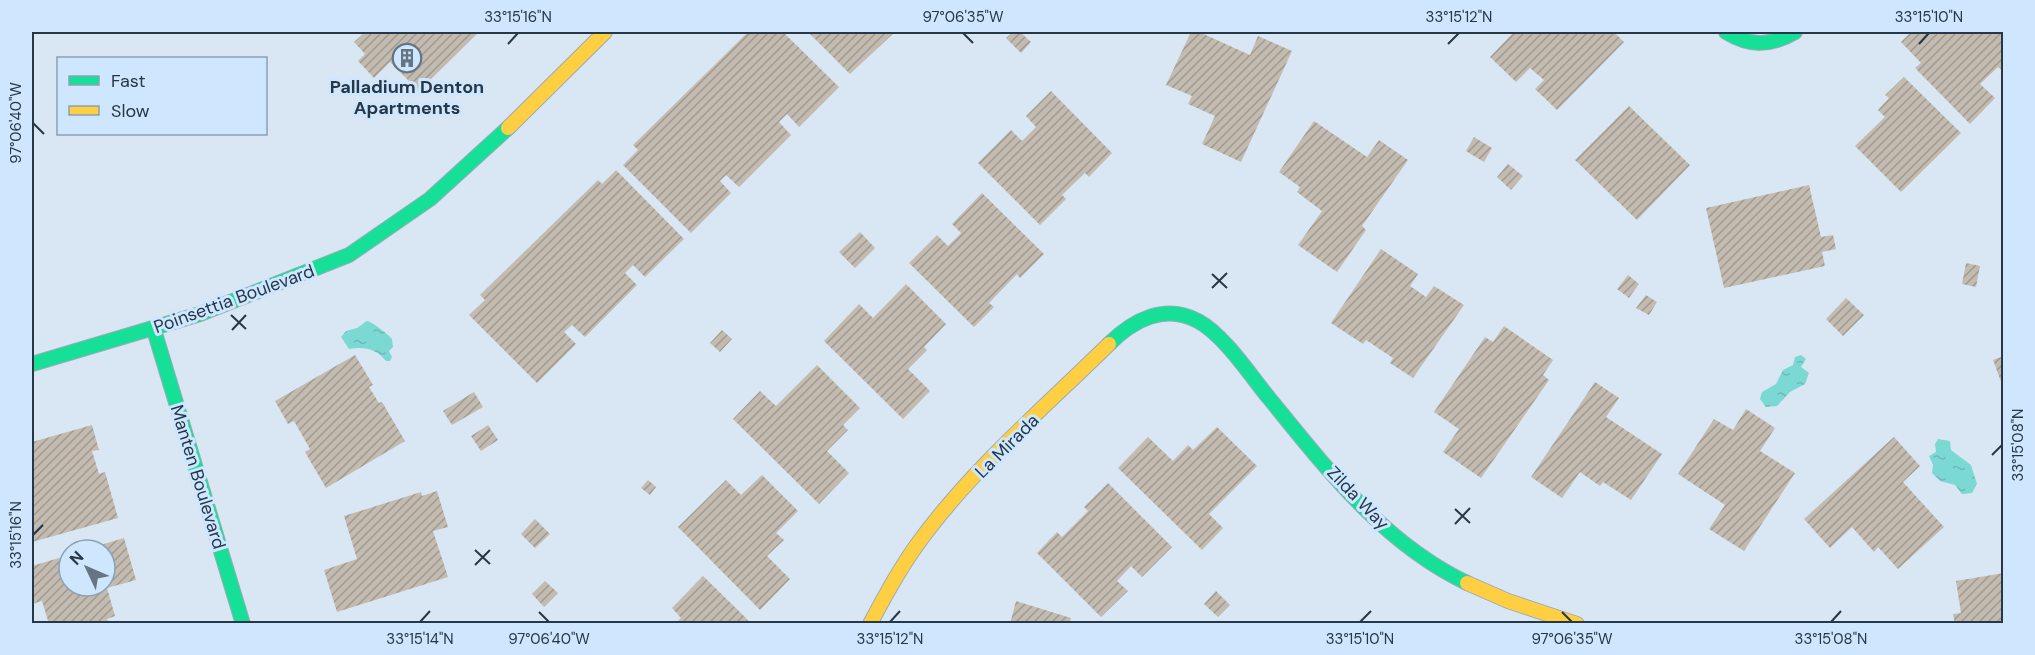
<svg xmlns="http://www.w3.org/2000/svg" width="2035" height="655" font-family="'DM Sans',sans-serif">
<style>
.water{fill:url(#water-ripples)}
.building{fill:url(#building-hatch)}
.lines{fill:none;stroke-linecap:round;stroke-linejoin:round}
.fast-casing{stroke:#9caab7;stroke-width:16}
.slow-casing{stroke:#9caab7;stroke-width:16}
.fast{stroke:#16e098;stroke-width:14}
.slow{stroke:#ffcf43;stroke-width:14}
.ticks{fill:none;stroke:#263746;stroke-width:2}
.labels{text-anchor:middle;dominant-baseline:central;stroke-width:6;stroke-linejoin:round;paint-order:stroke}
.poi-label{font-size:18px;font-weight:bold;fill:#263746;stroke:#cee7ff}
.street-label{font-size:18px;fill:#263746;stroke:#cee7ff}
.neatline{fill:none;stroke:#263746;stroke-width:2}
.ticks-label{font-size:15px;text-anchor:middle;fill:#263746}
</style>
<defs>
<pattern id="water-ripples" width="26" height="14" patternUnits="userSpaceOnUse" patternTransform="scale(1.5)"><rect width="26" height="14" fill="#7cd8d2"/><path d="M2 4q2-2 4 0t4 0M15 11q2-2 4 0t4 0" fill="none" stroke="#6bbab6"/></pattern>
<pattern id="building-hatch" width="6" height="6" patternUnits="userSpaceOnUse" patternTransform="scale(1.5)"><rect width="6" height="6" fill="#c4bbb0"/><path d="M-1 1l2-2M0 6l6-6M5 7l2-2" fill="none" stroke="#9f9991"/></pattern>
</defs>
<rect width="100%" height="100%" fill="#d9e7f4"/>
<path class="water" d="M367,321C372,322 388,334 392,339L393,347L389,351L392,357L390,361H386C377,350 366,346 349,349L341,337L346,331L357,328Z
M1801,355L1806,359L1801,367L1809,373L1805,384L1790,392L1777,406L1766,407L1760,399L1762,392L1776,384L1783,370L1793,365L1795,357Z
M1938,439L1950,441L1951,450L1971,465L1977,484L1972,493L1962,494L1955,485L1940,481L1932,473L1933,465L1929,456L1936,452L1935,444Z"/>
<path class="building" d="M365,32H479L419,91L390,62L374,78L358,61L365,54L354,42Z
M748,32L755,34L758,32H783L839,87L799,127L787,114L779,122L791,135L739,187L726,175L720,181L731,193L691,233L623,165L638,150L633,145Z
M808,32H895L850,74Z
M1013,32H1020L1031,42L1021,53L1006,38Z
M1191,32H1199L1250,55L1258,36L1292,51L1241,162L1202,144L1215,116L1188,104L1192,96L1166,85Z
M1514,32H1614L1624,42L1557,110L1535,89L1544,80L1530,68L1516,82L1490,57Z
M1911,32H2001L2004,34V72L1998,67L1980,84L1995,98L1970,124L1915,68L1921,63L1901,42Z
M1904,77L1961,133L1901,192L1855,146L1885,117L1878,110L1889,98L1885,95Z
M1051,91L1112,153L1089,177L1085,173L1062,195L1066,199L1040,225L978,163L1011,130L1022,141L1036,127L1026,116Z
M1629,106L1690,165L1637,220L1575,160Z
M1314,121L1367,157L1379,140L1408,160L1362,226L1366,230L1337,272L1298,245L1322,211L1297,192L1300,187L1279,172Z
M1474,137L1492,148L1484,162L1466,151Z
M1508,164L1523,176L1511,190L1497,177Z
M616,170L684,239L645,277L633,265L625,273L637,285L585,337L572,325L564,332L576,344L537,383L469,315L485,300L480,295L598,180L602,184Z
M1809,185L1821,237L1833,235L1836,249L1822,252L1825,266L1724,288L1706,208Z
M982,193L1044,254L1020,278L1017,274L989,303L994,307L974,327L909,263L937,235L948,246L961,233L952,224Z
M860,232L875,248L855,268L839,252Z
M1381,249L1418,274L1410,286L1426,297L1434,286L1464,305L1413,378L1390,363L1393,358L1366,340L1363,344L1331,323Z
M1966,263L1980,266L1976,287L1962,284Z
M1628,275L1639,284L1629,298L1617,289Z
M906,284L946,324L924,347L927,350L908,369L930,391L903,419L824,341L859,304L873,318Z
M1646,295L1657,302L1649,315L1636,308Z
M1846,298L1864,315L1843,336L1826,319Z
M1504,326L1553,360L1543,375L1549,380L1481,478L1443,452L1459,429L1434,412L1485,337L1493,342Z
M722,330L732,339L720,352L710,343Z
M355,355L373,385L369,387L379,403L382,402L405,441L326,488L305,452L310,449L294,421L288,424L275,401Z
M2004,356V387H2003L1993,360Z
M817,365L860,408L843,425L848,430L827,451L849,473L819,504L733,419L760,391L776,406Z
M1595,382L1619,398L1606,417L1662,454L1631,500L1603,482L1600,486L1580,472L1562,498L1531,477Z
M474,392L483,407L452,425L443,411Z
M1746,409L1775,428L1760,451L1795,473L1744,551L1709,529L1725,505L1678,474L1714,419L1733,430Z
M92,425L99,450L92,451L99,474L105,472L118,518L32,542V498L34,497L32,487V442Z
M488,425L498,440L481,451L471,436Z
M1217,427L1257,466L1209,514L1223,528L1202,550L1118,468L1148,437L1173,461L1188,445L1193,450Z
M1894,437L1920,466L1903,482L1944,527L1898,569L1878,547L1874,552L1852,527L1830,548L1804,519Z
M762,475L798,511L776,533L784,540L767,556L790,579L760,610L678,527L726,480L741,495Z
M648,480L656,487L650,495L641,488Z
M1108,483L1172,547L1142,577L1131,566L1117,581L1128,591L1101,617L1037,553L1057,532L1062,537L1088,511L1084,507Z
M437,491L448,527L433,531L448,577L337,612L324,570L357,559L344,516L421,492L422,496Z
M535,519L550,534L535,548L521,534Z
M124,538L136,580L107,588L115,616L107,619L109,624H49L42,601L32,604V566L69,555V586H105V550L87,549Z
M2004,573V624H1955L1953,614L1961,613L1956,581Z
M703,576L745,617L751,624H675L681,618L672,608Z
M545,581L558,593L544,607L532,594Z
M1216,591L1230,605L1218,617L1204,604Z
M1016,601L1071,618L1069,624H1010Z"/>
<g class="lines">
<g class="fast-casing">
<path id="fast" d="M1726,32C1750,47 1771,46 1795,32
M154,330L243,624
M1109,344C1133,320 1165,303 1198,321C1224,335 1250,375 1269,398C1326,468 1383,543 1467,583
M32,364L200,314L349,255L430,199L508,128"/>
</g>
<g class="slow-casing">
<path id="slow" d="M508,128L605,32
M1467,583L1508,601L1577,624
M870,624C885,596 900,568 919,542C973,468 1044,408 1109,344"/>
</g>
<use href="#fast" class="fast"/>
<use href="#slow" class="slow"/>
</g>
<path class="ticks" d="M963,33L973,43M508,44L518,33M1448,44L1459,33M1919,44L1929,33M33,123L44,134M1212,274L1227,288M1212,288L1227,273M231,315L246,329M232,330L246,315M1992,455L2002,445M1455,509L1470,523M1455,524L1470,508M33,535L43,525M475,550L490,564M475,565L490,550M539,612L549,622M1562,612L1572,622M420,622L430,611M890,622L900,611M1360,622L1371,611M1831,622L1841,611"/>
<defs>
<g id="building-ring" transform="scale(1.5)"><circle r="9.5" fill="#cee7ff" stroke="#657583" stroke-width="1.5"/><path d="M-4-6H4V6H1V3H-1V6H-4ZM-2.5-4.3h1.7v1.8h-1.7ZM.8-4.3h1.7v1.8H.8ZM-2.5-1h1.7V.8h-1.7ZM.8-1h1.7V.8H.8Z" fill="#657583"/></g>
</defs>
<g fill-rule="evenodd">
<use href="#building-ring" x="407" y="58"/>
</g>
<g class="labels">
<g class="poi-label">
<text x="407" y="87">Palladium Denton<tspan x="407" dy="21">Apartments</tspan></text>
</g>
<g class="street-label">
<text transform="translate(234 299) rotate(-20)">Poinsettia Boulevard</text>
<text transform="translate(1007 446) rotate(-45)">La Mirada</text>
<text transform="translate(198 477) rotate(73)">Manten Boulevard</text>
<text transform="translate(1358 498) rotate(46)">Zilda Way</text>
</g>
</g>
<rect width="2035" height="655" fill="none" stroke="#cee7ff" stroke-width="66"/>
<rect x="57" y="57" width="210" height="78" fill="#cee7ff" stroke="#8ba1b5" stroke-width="1.5"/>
<rect x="69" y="76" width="30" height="9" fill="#16e098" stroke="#8ba1b5" stroke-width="1.5"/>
<text x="111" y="87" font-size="18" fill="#263746">Fast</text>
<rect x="69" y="106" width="30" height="9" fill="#ffcf43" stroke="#8ba1b5" stroke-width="1.5"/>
<text x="111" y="117" font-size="18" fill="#263746">Slow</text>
<g transform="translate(87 568) rotate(314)"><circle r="28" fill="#cee7ff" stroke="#8ba1b5" stroke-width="1.5"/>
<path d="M0-4.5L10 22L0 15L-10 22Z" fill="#657583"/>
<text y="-9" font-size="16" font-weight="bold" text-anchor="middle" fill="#263746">N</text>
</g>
<rect x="33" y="33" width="1969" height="589" class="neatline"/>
<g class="ticks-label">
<text x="518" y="22">33°15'16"N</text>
<text x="963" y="22">97°06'35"W</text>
<text x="1459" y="22">33°15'12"N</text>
<text x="1929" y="22">33°15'10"N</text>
<text transform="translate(16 123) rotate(-90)" y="5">97°06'40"W</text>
<text transform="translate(2018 445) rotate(-90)" y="5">33°15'08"N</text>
<text transform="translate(16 535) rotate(-90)" y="5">33°15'16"N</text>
<text x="420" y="644">33°15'14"N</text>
<text x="549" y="644">97°06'40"W</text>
<text x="890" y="644">33°15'12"N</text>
<text x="1360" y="644">33°15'10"N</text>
<text x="1572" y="644">97°06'35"W</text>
<text x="1831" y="644">33°15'08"N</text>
</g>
</svg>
